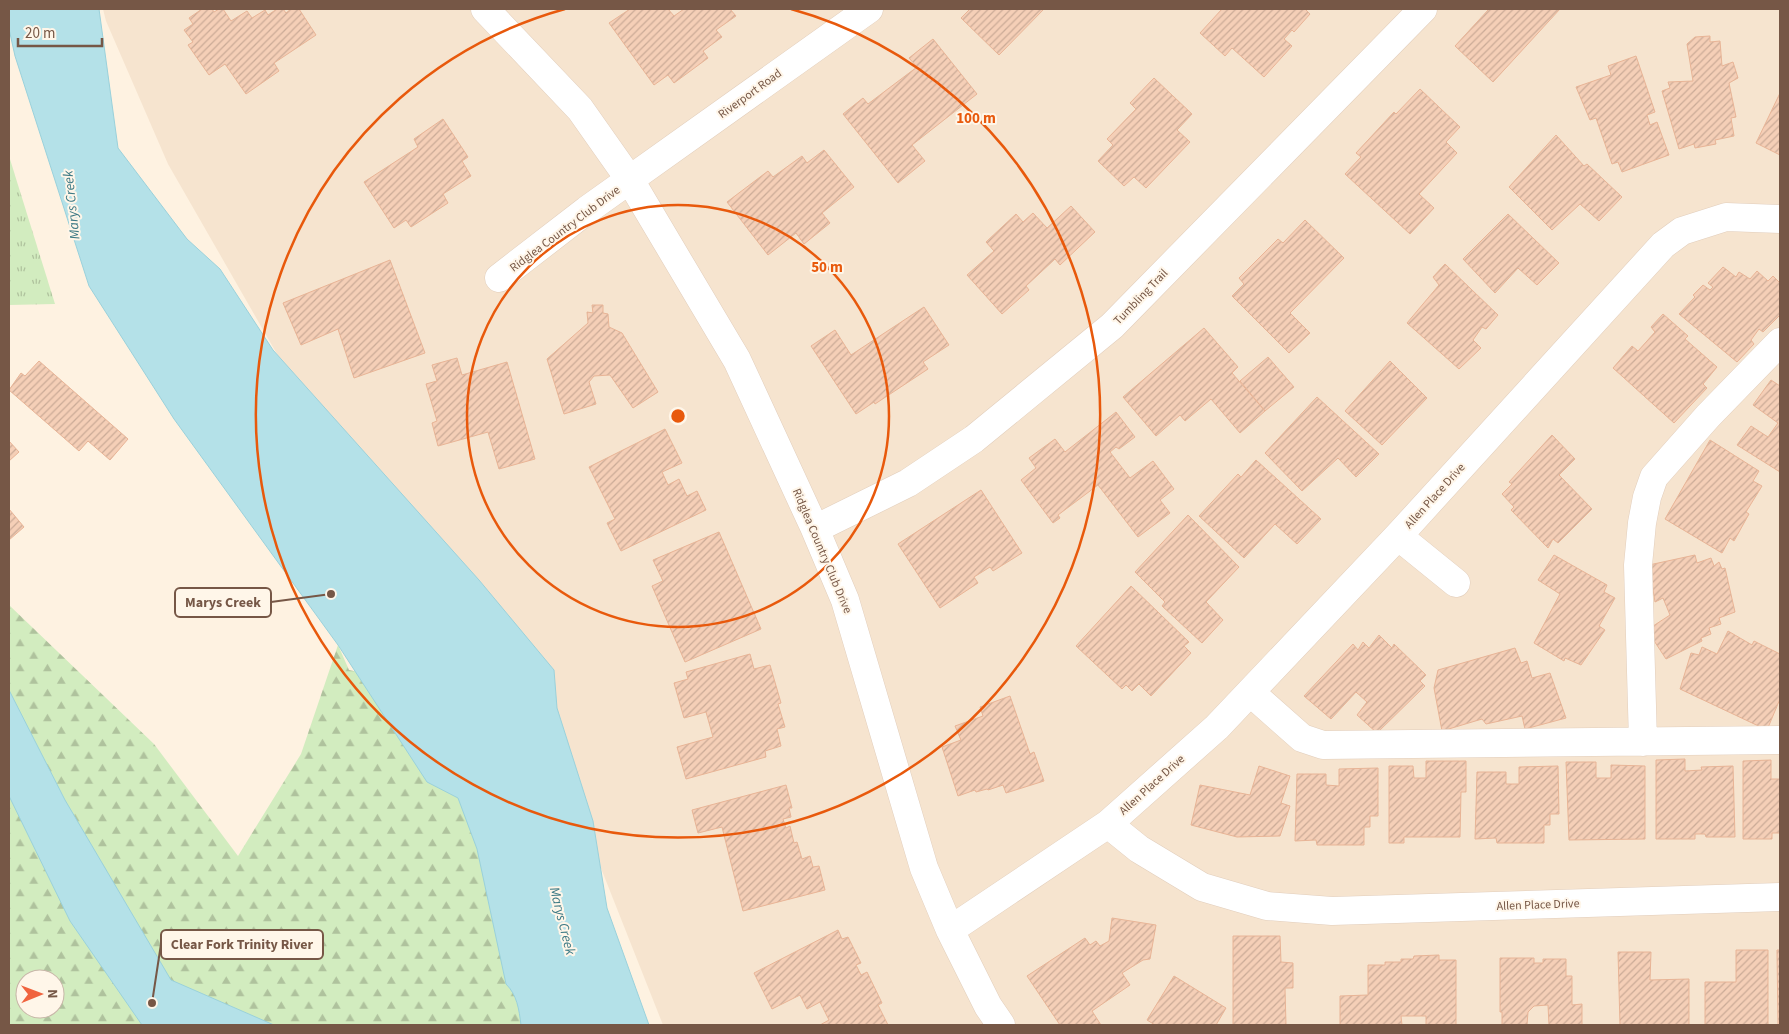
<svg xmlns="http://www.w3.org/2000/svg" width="1789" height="1034" font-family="'Source Sans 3',sans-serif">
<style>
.residential{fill:#f6e4cf}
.grass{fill:url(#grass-tufts)}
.forest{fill:url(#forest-firs);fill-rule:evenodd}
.water{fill:#b4e1e8;stroke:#9ad1db}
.building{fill:url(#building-hatch);stroke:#e8b496}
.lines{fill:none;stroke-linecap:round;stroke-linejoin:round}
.minor-casing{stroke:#e2cebc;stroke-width:29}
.minor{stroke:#fff;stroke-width:28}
.ring{fill:none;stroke:#e8590c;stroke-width:2.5}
.labels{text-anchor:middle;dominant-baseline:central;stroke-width:4;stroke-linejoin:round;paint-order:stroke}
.street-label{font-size:12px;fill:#765746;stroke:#fff6e9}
.water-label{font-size:14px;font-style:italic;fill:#3c7984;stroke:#fff6e9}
.centre{fill:#e8590c;stroke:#fff6e9;stroke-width:2.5}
.ring-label{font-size:15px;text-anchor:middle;font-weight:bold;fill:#e8590c;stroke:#fff6e9;stroke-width:4;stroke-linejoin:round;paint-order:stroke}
.leader{fill:none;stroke:#765746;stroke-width:2}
.callout-dot{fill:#765746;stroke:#fff6e9;stroke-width:2}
.callout{fill:#fff6e9;stroke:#765746;stroke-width:2}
.callout-label{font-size:14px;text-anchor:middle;font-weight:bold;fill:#765746}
</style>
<defs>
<pattern id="grass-tufts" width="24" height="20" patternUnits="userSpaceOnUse" patternTransform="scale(1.25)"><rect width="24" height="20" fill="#d2ecbf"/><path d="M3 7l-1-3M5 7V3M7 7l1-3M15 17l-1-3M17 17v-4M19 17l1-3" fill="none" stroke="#afc29d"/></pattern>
<pattern id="forest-firs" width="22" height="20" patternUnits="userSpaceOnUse" patternTransform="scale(1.25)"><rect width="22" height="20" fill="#d2ecbf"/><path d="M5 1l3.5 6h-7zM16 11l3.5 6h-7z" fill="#afc29d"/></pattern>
<pattern id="building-hatch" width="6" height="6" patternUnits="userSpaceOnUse" patternTransform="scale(1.25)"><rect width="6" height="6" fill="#f5cfb7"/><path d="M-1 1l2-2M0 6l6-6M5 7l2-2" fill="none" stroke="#cbab97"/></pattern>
</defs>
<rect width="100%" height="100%" fill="#fef2e1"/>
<path class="residential" d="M103,9H1780V1025H663L523,671L320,429L168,164L106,21Z"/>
<path class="grass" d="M9,156L55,304L9,305Z"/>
<path class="forest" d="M9,605L154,744L238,856L301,754L338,645L349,670L414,684L607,1025H9ZM25,979H55V1009H25Z"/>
<path class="water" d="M9,9H99L118,148L187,239L220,269L273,350L479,580L554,670L557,708L593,821L607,908L649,1025H521C519,1009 517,995 506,984L477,849L458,798L427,782L338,645L174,419L89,286L15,56L9,29Z
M9,690L65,800L171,980L274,1025H142L70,921L9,796Z"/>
<path class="building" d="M202,9H212L214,12L219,9H223L231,21L247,11L252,18L265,10L268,15L277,9H283L286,13L291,9H299L316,35L274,63L279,71L246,94L225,64L209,75L188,45L193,42L184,30L193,24L189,18Z
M630,9H668L674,16L684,9H730L736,16L716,30L722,37L703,51L708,58L674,83L668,75L654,85L609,23Z
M970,9H1044L999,55L961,18Z
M1222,9H1305L1310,14L1294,32L1292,30L1284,39L1292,46L1264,77L1232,48L1225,56L1200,33Z
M1489,9H1560L1493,82L1455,46Z
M1710,36V42L1720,41L1722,66L1733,62L1738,78L1729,83L1736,117L1731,118L1734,136L1715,140L1716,144L1695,148L1694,144L1679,149L1662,91L1670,88L1668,82L1693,81L1687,44L1695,37Z
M933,39L977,94L912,145L925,161L898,183L843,114L863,98L868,104L917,67L909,58Z
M1636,56L1655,112L1647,115L1650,125L1657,122L1669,155L1622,172L1618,162L1612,164L1596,118L1590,120L1576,87L1611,75L1608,66Z
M1154,78L1192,114L1177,130L1190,142L1146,188L1134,177L1124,186L1098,161L1113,145L1107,139L1136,109L1130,103Z
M1420,89L1460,127L1446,142L1457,153L1419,194L1434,208L1410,234L1345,174L1361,157L1356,153L1394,112L1396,114Z
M1780,93V155L1756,143Z
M443,119L468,157L462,161L471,176L443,194L448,203L411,227L406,220L394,228L364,182L418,147L414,139Z
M1556,135L1584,166L1587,164L1622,197L1599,221L1580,204L1552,230L1509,187Z
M824,150L854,187L822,213L830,223L804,244L796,233L768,255L727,202L768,171L773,177L802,156L807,163Z
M1071,206L1095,232L1060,265L1055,259L1026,286L1029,290L1002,314L967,275L994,251L986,242L1016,214L1023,222L1033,213L1047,228Z
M1508,214L1559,263L1537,285L1518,268L1495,293L1463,259Z
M1305,220L1344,258L1290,313L1310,333L1289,353L1232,296L1244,284L1239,278L1278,239L1283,243Z
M390,260L425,353L354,378L338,329L301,345L283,303Z
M1445,264L1498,315L1486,329L1482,327L1473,340L1481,348L1459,369L1407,323L1439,285L1433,277Z
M1723,267L1736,277L1739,272L1750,279L1757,271L1768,281L1773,276L1780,283V315L1763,332L1759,329L1751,340L1754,344L1737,362L1679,314L1695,297L1693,295L1703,285L1710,290L1713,287L1708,283Z
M592,305H603V313L608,314L609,327L622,333L658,392L633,408L610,375L594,376L589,382L596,404L564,414L547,359L588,323L587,312L593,313Z
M924,307L949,345L923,362L928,369L875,404L874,402L856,414L811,346L835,330L851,355Z
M1663,314L1688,336L1685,339L1717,367L1703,384L1707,388L1674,423L1613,368L1632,346L1638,351L1655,332L1651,327Z
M1204,328L1238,367L1232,373L1265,411L1240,433L1211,399L1185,421L1180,415L1156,436L1123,397Z
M1268,357L1294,387L1265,411L1240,381Z
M457,358L462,375L507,362L535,459L499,469L488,432L438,446L432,423L437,421L426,384L437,381L432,365Z
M39,361L128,439L110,460L88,441L79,451L9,390L21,373L25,376Z
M1390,361L1427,398L1382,445L1345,411Z
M1771,380L1780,386V472L1737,445L1751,426L1768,437L1778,423L1753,405Z
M1317,397L1379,454L1356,477L1338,458L1302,491L1265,453Z
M1116,412L1135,437L1119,449L1116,447L1110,452L1130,478L1153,461L1174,489L1160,500L1170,513L1138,537L1098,485L1058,515L1060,518L1053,523L1021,480L1036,468L1029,458L1055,439L1065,452Z
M665,429L682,463L662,472L668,485L679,479L687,496L697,491L706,510L621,551L607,523L615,519L589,467Z
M1552,435L1575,459L1559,475L1592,509L1558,543L1553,539L1548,548L1511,510L1514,507L1502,494L1512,484L1509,482Z
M1710,440L1759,471L1753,481L1762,486L1746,512L1749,514L1734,541L1730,538L1722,553L1665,519Z
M9,441L19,452L9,461Z
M1256,460L1321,519L1297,544L1275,524L1244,558L1199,516L1238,474L1241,477Z
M981,490L1022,553L993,571L990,567L974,577L978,583L940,608L898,544Z
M9,509L24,527L9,540Z
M1188,515L1239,567L1206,602L1223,620L1202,643L1162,606L1165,602L1135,572Z
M719,532L761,629L685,662L652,586L663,581L653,560Z
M1554,555L1607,585L1604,592L1615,598L1599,626L1605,630L1581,665L1565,658L1564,661L1534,643L1560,594L1538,580Z
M1695,555L1697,563L1711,558L1714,566L1719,562L1722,569L1725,568L1735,612L1719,618L1721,624L1709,628L1711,634L1701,638L1702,641L1666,659L1647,630L1670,615L1663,598L1655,602L1649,565Z
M1131,586L1189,642L1184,646L1191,653L1151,696L1139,684L1132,691L1126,685L1122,689L1076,646Z
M1728,631L1752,645L1754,641L1780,654V699L1767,730L1680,689L1691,653L1699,655L1702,647L1717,654Z
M1379,635L1392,648L1394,644L1426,675L1420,681L1425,686L1377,733L1357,715L1367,702L1356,692L1331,719L1304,696L1353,644L1358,650L1363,642L1369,648Z
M1515,648L1521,663L1527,661L1532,678L1550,673L1566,718L1525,729L1522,716L1486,724L1482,719L1442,731L1434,688L1438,670Z
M750,654L754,669L770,665L781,703L778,704L785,727L777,729L781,746L765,751L766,757L686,779L677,747L713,737L706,712L684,718L674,683L688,679L686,672Z
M1010,696L1030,754L1034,752L1044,781L1006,793L1003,785L988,790L987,789L976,792L975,790L958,796L942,747L961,740L955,726L983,716L980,707Z
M1685,759V771L1702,770L1701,767L1733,766L1735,837H1706L1705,834H1695V839H1656V760Z
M1771,760V779H1780V833H1772V839H1743V761Z
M1426,761H1466V792H1461L1460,837H1404V843H1389V766H1413L1414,778H1426Z
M1566,762H1596V778H1611V765L1645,766V839L1569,840Z
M1259,766L1290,776L1281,803L1290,806L1280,836L1237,837L1191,825L1200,785L1250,795Z
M1558,766L1559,814H1550V825H1544V843H1497L1496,838L1475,839L1477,772H1506V784H1519V767Z
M1378,768V816H1370V827H1364V845H1317L1316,840L1295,841L1297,774H1326V785L1339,786V769Z
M786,785L792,808H789L791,817L783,819L786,828L790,826L794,843L797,842L802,859L810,856L813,867L819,866L825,890L743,911L722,827L698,833L692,810Z
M1112,918L1156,925L1150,959L1143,960L1122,973L1130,985L1092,1011L1101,1025H1060L1027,976L1085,938L1090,945L1096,941L1100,946L1109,941Z
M838,930L842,939L848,937L861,963L856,965L861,975L867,972L882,1003L878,1005L888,1025H820L829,1020L820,1002L807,1009L800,995L772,1009L754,973Z
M1233,936H1280L1281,962L1293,963V988H1285L1286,1025H1233Z
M1736,950H1768V1025H1705V982H1736Z
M1777,950H1780V1025H1778Z
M1618,952H1651L1650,980L1689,979V1025H1620Z
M1439,955V960H1456V1025H1426V1016H1401L1402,1025H1340V996L1368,995V965H1385V962H1401V959H1413L1414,956Z
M1500,958H1534V963H1543V959H1566V976H1572V1005L1582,1004V1025H1549L1548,1005L1534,1006L1528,1012L1527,1025H1502V1012H1500Z
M1174,976L1226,1008L1216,1025H1155L1147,1020Z"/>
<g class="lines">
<g class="minor-casing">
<path id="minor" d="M485,9L580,109L630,180L737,360L815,529L845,600L924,868L950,930L988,1006L1001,1025
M499,278L587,210L869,9
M815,529L908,483L974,439L1112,326L1423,9
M1398,536L1456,583
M1250,692L1302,738L1323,745L1780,740
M1643,742L1638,565L1642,523L1647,497L1654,477L1708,416L1780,342
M1108,824L1139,849L1202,887L1267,906L1332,911L1780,897
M950,930L1108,824L1217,727L1398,536L1663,245L1682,231L1726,217L1780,219"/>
</g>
<use href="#minor" class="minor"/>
</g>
<g class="ring">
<circle cx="678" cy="416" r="211"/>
<path d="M791 9A422 422 0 1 1 565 9"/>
</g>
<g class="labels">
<g class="street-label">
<text transform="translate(750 94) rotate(-36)">Riverport Road</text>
<text transform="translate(565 229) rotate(-37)">Ridglea Country Club Drive</text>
<text transform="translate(1141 297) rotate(-46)">Tumbling Trail</text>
<text transform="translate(1435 496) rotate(-48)">Allen Place Drive</text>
<text transform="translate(822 551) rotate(67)">Ridglea Country Club Drive</text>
<text transform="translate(1152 785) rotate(-42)">Allen Place Drive</text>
<text transform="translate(1538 905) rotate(-2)">Allen Place Drive</text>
</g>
<g class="water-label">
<text transform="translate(72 205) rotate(-96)">Marys Creek</text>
<text transform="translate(562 921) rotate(76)">Marys Creek</text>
</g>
</g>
<circle cx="678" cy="416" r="8" class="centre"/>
<g class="ring-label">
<text x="976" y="123">100 m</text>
<text x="827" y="272">50 m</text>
</g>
<path class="leader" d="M331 594L271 602M152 1003L161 944"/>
<g class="callout-dot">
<circle cx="331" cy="594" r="5"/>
<circle cx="152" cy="1003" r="5"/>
</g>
<g class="callout">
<rect x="175" y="588" width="96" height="29" rx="5"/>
<rect x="161" y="930" width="162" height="29" rx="5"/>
</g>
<g class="callout-label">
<text x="223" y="607">Marys Creek</text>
<text x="242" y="949">Clear Fork Trinity River</text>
</g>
<rect width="1789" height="1034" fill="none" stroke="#765746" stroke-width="20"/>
<g transform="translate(40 994) rotate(89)"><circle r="24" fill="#fff6e9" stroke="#c8b6a8"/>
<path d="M0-4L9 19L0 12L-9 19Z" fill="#f0633e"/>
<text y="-8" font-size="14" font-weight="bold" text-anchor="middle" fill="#765746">N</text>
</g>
<path d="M18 38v8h84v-8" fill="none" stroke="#765746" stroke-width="2.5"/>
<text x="25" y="38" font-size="15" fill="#765746" stroke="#fff6e9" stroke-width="4" paint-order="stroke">20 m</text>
</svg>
